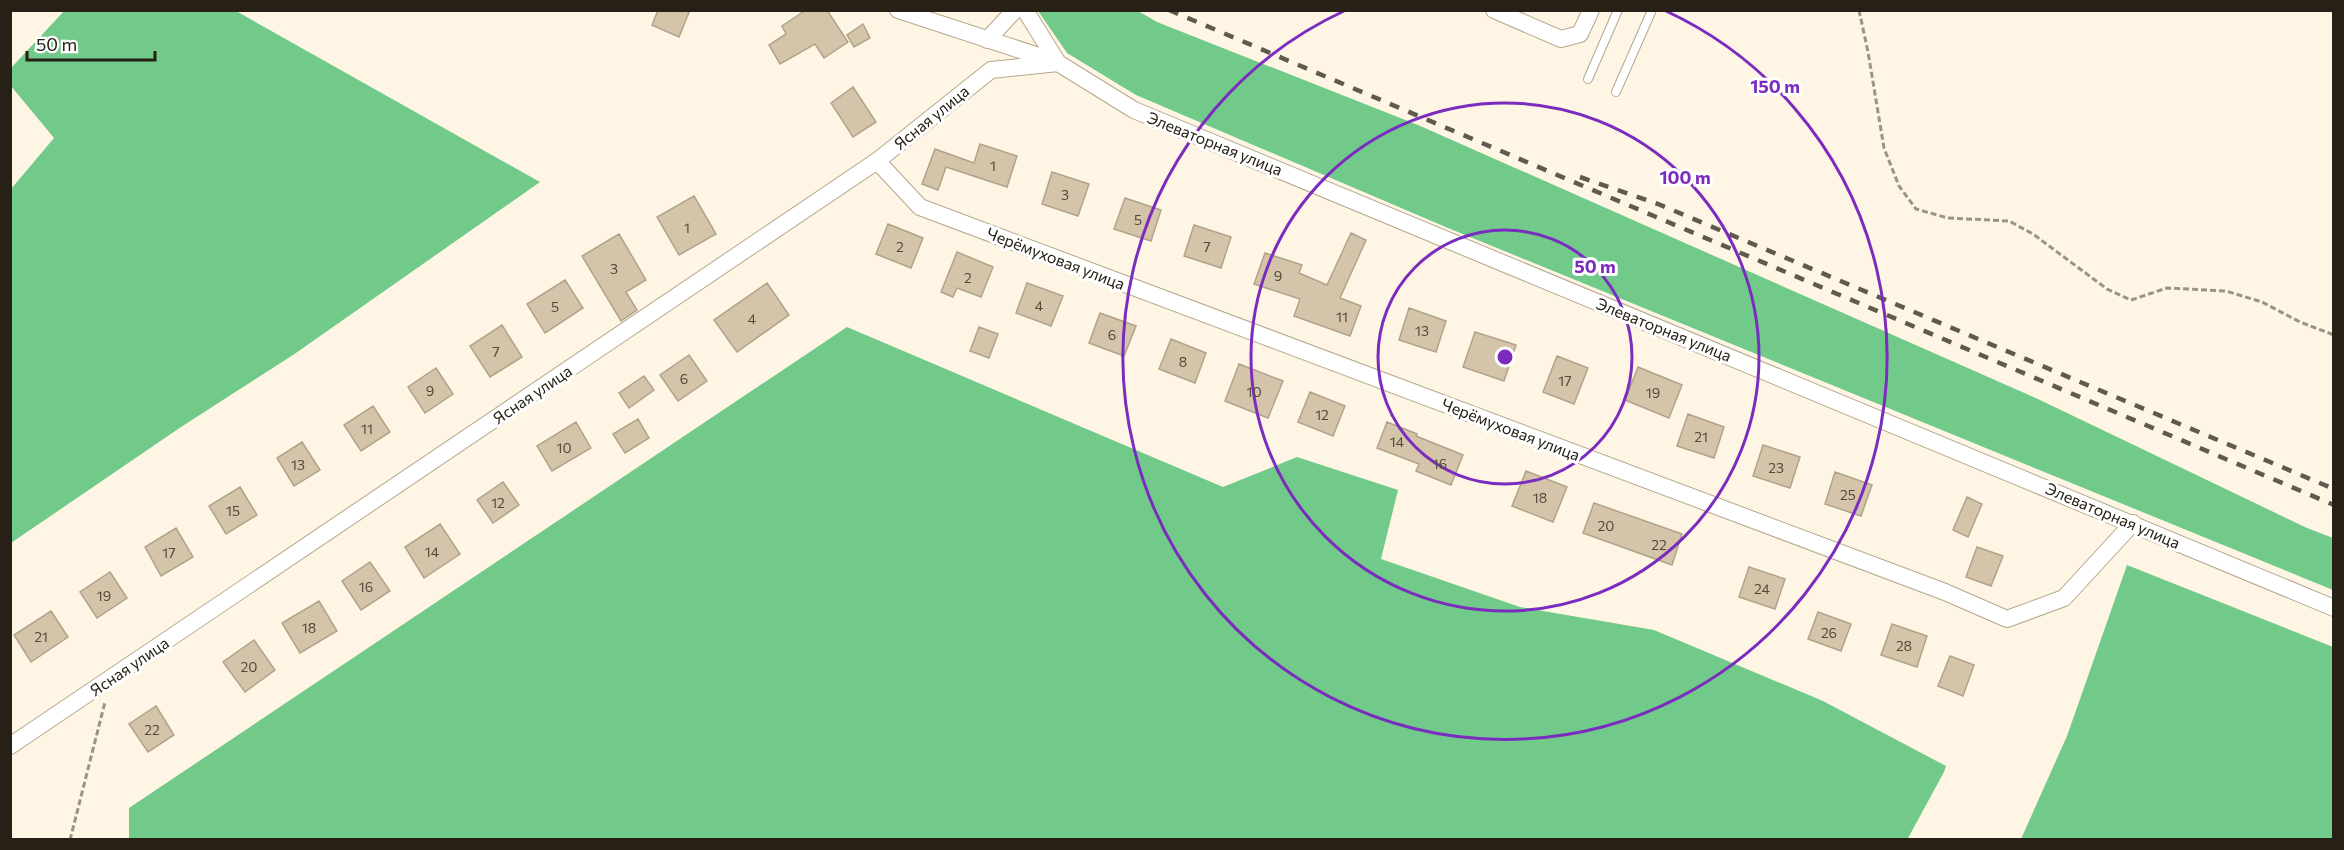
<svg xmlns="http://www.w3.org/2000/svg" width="2344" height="850" font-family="Commissioner,sans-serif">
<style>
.forest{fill:#72ca8a}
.building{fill:#d3c4aa;stroke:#b1a38a;stroke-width:1.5}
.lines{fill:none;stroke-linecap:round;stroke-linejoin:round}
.service-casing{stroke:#b5a78d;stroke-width:10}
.minor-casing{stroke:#b5a78d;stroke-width:18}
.path{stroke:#9b9486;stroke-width:3;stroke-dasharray:6 3;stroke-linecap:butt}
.service{stroke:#fff;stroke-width:8}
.minor{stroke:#fff;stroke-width:16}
.rail{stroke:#605a4e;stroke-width:4.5;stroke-dasharray:10 10;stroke-linecap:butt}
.ring{fill:none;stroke:#7b2cbf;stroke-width:3}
.labels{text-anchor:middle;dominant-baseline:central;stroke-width:6;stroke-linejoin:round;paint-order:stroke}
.number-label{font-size:14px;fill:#51493b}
.street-label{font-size:16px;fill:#262016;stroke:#fff}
.centre{fill:#7b2cbf;stroke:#fff;stroke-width:3}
.ring-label{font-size:18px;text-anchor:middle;font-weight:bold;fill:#7b2cbf;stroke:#fff;stroke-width:6;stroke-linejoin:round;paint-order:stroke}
</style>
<rect width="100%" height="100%" fill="#fef5e5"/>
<path class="forest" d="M65,10L236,11L540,182L293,355L181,427L11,543V189L54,138L11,86V68Z
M1038,11H1138L1157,22L1418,125L2040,400L2307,528L2333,538V590L1448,228L1136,95L1067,53Z
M847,327L1223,487L1297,457L1398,490L1381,559L1520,607L1654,630L1823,701L1946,766L1944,772L1907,840L129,839V808Z
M2127,565L2333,647V839H2021L2067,736Z"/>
<path class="building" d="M658,10H690L679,37L652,25Z
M806,10H827L848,42L824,58L815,44L780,64L769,45L786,34L782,26Z
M863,24L870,38L854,47L847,35Z
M853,87L876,122L853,137L831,103Z
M980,144L1017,156L1007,187L946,167L938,190L922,184L935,149L974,163Z
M1052,172L1089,184L1078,216L1042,204Z
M694,196L716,234L679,255L657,217Z
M1125,198L1161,210L1151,241L1114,229Z
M888,224L923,238L911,268L876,254Z
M1194,225L1231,237L1221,268L1184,256Z
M1351,233L1366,240L1340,298L1361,306L1350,336L1294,316L1300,299L1254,284L1265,253L1302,265L1299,273L1327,285Z
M619,234L646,280L626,292L637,310L621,321L582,256Z
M957,252L993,267L981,297L957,288L953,297L941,292Z
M565,280L583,308L545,333L527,304Z
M767,283L789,315L737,352L714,320Z
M1027,283L1063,296L1051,326L1016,313Z
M1409,308L1446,321L1436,352L1399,340Z
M1100,313L1136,326L1124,356L1089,343Z
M502,325L522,357L490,377L470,346Z
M979,327L998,334L989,358L970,351Z
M1475,332L1516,345L1504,381L1463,367Z
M1171,339L1206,353L1195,383L1159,369Z
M689,355L707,381L678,401L660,375Z
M1557,356L1588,368L1574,404L1543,392Z
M1239,364L1283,381L1268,418L1225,401Z
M1638,367L1682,385L1669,418L1625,400Z
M436,368L453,394L425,413L408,387Z
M644,376L654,390L629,408L619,393Z
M1310,392L1345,406L1333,436L1298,422Z
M373,406L390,432L361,451L344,425Z
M1688,414L1724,427L1714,458L1677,446Z
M638,419L649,438L625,453L613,434Z
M576,422L591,448L552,471L537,446Z
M1387,422L1417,434L1416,436L1463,455L1451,485L1416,471L1419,464L1377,448Z
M302,442L320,470L294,486L277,458Z
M1763,445L1800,457L1790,488L1753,476Z
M1526,471L1567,487L1553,522L1512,506Z
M1835,472L1872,485L1861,516L1825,504Z
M503,482L519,505L493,523L477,500Z
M240,487L257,515L226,534L209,506Z
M1967,497L1982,504L1968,537L1953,530Z
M1594,503L1682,534L1672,565L1583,533Z
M440,524L460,554L424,578L405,547Z
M176,528L193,557L161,576L145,547Z
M1977,547L2003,556L1991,586L1966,577Z
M370,562L390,591L361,610L342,581Z
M1749,567L1785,579L1775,609L1739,597Z
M110,572L127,598L97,618L80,592Z
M319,601L337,631L300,653L282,623Z
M51,611L68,637L31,662L14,635Z
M1818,612L1851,624L1841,651L1808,639Z
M1892,624L1927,636L1917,667L1881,655Z
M254,640L275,670L245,692L223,662Z
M1950,656L1974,665L1963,696L1938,686Z
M156,706L174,735L148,752L129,724Z"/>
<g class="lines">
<g class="service-casing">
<path id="service" d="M1588,79L1618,10
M1616,92L1652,10"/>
</g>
<g class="minor-casing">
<path id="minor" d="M898,10L1051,60
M1025,10L1058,63L1134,110L2334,608
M1494,10L1561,39L1580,34L1591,10
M987,40L1015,10
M877,161L920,207L1945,592L2007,619L2064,598L2133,523
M10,746L877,161L991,70L1058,63"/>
</g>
<path class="path" d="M1859,10L1868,52L1884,148L1899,186L1916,209L1948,218L2009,221L2033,234L2107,289L2131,300L2167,288L2226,291L2262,302L2300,322L2334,335
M70,840L105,702"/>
<use href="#service" class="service"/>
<use href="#minor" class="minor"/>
<path class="rail" d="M1169,10L2334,505
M1580,177L1658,204L2334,489"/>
</g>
<g class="ring">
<circle cx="1505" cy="357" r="127"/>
<circle cx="1505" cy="357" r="254"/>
<path d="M1666 11A382 382 0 1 1 1344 11"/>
</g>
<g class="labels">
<g class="number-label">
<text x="993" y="165">1</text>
<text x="1065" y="194">3</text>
<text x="1138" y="219">5</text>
<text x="687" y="227">1</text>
<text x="900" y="246">2</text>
<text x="1207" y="246">7</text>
<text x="614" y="268">3</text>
<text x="1278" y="275">9</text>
<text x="968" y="277">2</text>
<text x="1039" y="305">4</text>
<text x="555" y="306">5</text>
<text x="1342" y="316">11</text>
<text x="752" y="318">4</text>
<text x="1422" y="330">13</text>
<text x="1112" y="334">6</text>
<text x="496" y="351">7</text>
<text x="1183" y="361">8</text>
<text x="684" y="378">6</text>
<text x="1565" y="380">17</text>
<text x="430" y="390">9</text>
<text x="1254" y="391">10</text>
<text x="1653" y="392">19</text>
<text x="1322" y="414">12</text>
<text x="367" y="428">11</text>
<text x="1701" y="436">21</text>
<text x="1397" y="441">14</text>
<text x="564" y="447">10</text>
<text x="1440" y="463">16</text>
<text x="298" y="464">13</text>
<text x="1776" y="467">23</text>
<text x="1848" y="494">25</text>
<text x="1540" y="497">18</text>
<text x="498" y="502">12</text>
<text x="233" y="510">15</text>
<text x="1606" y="525">20</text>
<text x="1659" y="544">22</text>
<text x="432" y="551">14</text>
<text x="169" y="552">17</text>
<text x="366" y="586">16</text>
<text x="1762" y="588">24</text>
<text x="104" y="595">19</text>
<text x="309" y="627">18</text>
<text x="1829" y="632">26</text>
<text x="41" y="636">21</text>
<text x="1904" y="645">28</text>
<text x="249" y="666">20</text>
<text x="152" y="729">22</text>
</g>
<g class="street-label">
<text transform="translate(931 117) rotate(-39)">Ясная улица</text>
<text transform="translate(1215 143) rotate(22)">Элеваторная улица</text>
<text transform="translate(1056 258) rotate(21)">Черёмуховая улица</text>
<text transform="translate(1664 329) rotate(22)">Элеваторная улица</text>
<text transform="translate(532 394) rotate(-34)">Ясная улица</text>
<text transform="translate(1511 429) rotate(21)">Черёмуховая улица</text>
<text transform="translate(2113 515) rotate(23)">Элеваторная улица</text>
<text transform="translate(129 666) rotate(-34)">Ясная улица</text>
</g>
</g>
<circle cx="1505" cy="357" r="9" class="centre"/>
<g class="ring-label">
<text x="1775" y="93">150 m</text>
<text x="1685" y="184">100 m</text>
<text x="1595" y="273">50 m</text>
</g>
<rect width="2344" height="850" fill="none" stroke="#262016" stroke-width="24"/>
<path d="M27 51v9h128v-9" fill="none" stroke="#262016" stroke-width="3"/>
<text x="36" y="51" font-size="18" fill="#262016" stroke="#ffffff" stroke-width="4.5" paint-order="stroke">50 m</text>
</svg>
